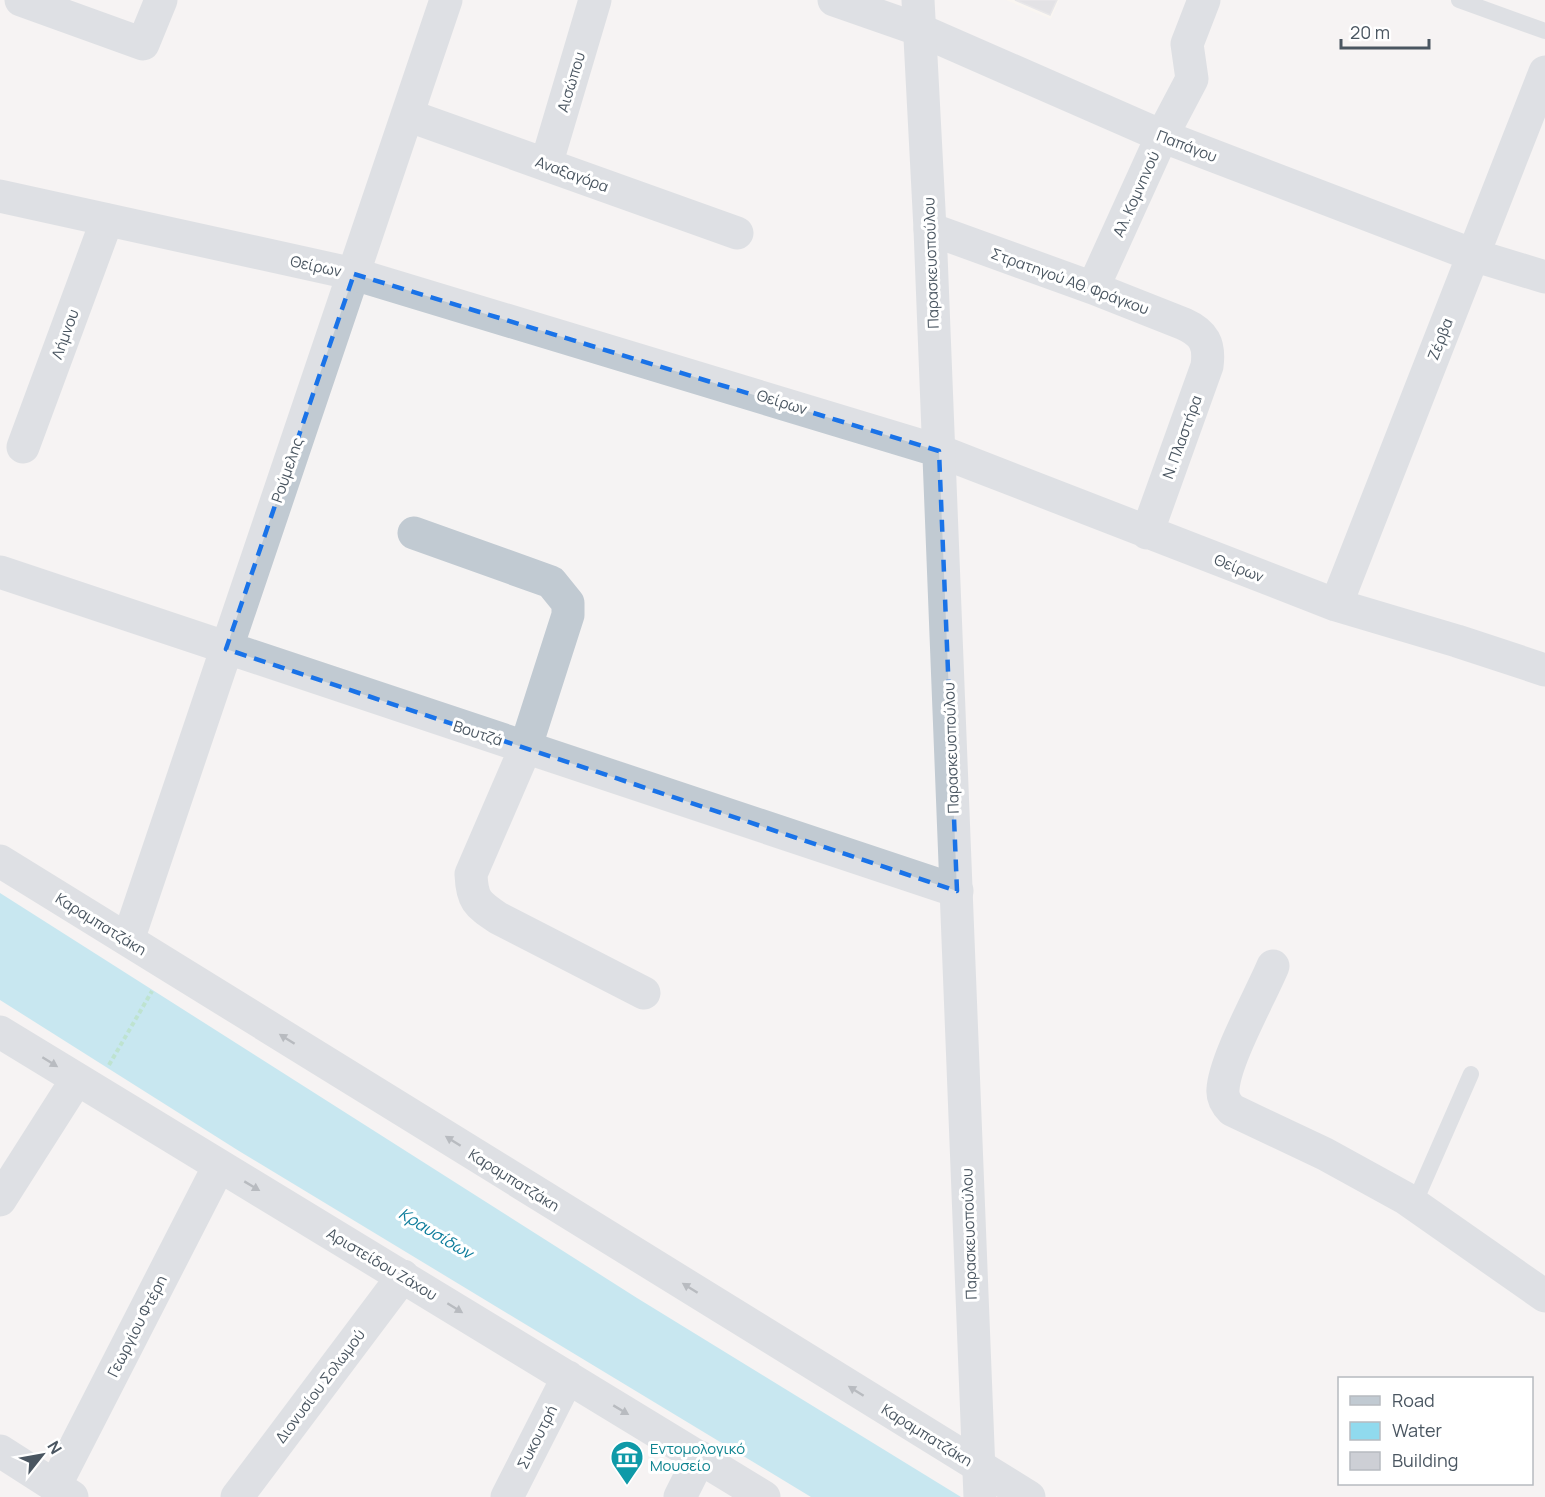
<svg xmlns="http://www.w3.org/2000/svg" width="1545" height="1497" font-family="Manrope,sans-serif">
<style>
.commercial{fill:#fdf9ef}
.water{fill:#90daee}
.building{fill:#cdcfd5;stroke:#d7d9de;stroke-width:1.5}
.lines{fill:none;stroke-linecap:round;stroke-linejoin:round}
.path{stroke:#7ad0a6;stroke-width:4;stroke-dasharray:4.5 3;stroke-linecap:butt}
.service{stroke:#c1cad2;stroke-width:16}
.minor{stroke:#c1cad2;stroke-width:33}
.tertiary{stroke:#c1cad2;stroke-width:33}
.oneway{fill:#6e7983}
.marked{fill:none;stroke:#1a73e8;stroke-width:4.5;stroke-dasharray:12 8;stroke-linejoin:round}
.labels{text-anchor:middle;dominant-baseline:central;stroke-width:6;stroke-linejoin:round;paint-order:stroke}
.street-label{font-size:15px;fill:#4a5661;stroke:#fff}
.culture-label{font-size:15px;fill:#0d838f;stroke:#fff;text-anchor:start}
.water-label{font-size:16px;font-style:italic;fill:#0c7c9b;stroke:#fff}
</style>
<rect width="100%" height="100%" fill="#f5f3f3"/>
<path class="commercial" d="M1006,0H1059L1051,19Z"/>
<path class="water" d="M0,893L637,1298L961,1497H811L239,1151L0,1000Z"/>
<path class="building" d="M1015,0H1057L1050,15Z"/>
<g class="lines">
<path class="path" d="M109,1065L152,991"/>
<path class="service" d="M1459,0L1545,31
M1414,1204L1471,1074"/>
<path class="minor" d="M21,0L143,44L161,0
M834,0L920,30L1162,136L1473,255L1545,277
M407,115L737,233
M546,165L595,0
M930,229L1093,288L1184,324C1204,333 1210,344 1207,366L1147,533
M1093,288L1162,136L1192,79L1187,44L1204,0
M23,447L107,220
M939,451L1336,605L1457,641L1545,670
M414,533L551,582L568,603V615L525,749L471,874C472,900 477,904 498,918L644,993
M0,572L957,891
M1336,605L1545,72
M0,861L1029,1497
M128,940L446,0
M1273,966C1260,997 1225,1059 1223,1089C1222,1098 1226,1104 1232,1110L1325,1154L1405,1198L1545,1296
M0,1032L764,1497
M0,1200L77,1079
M0,1451L72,1497
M55,1486L219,1166
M237,1497L403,1276
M507,1497L568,1377
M680,1497L700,1457"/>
<path class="tertiary" d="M918,0L930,229L980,1497
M0,196L354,274L939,451"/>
</g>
<defs><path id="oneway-solid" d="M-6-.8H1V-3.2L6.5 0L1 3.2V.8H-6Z" transform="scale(1.5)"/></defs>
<g class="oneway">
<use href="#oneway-solid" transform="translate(287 1039) rotate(-148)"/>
<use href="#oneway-solid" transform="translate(50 1062) rotate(32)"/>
<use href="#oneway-solid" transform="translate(453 1141) rotate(-148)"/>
<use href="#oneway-solid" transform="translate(252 1186) rotate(31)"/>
<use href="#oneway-solid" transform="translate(690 1288) rotate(-148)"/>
<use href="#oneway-solid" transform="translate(455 1308) rotate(32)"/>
<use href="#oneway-solid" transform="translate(856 1391) rotate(-148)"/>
<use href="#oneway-solid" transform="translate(621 1410) rotate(31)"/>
</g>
<path d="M0 0H1545V1497H0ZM354,274L939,451L957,891L226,649Z" fill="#f5f3f3" fill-opacity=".55" fill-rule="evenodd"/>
<path class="marked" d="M354,274L939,451L957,891L226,649Z"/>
<defs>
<g id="museum-pin" transform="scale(1.725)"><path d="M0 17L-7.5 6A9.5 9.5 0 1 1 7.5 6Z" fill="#0f9aa8" stroke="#fff"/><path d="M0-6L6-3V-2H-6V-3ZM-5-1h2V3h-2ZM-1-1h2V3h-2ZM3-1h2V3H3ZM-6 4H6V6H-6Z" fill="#fff"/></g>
</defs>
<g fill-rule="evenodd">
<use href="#museum-pin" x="627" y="1457"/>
</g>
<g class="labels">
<g class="street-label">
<text transform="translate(571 82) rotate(-73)">Αισώπου</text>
<text transform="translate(1187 146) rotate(21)">Παπάγου</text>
<text transform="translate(572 174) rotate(20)">Αναξαγόρα</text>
<text transform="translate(1136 194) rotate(-66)">Αλ. Κομνηνού</text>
<text transform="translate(931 263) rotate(-92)">Παρασκευοπούλου</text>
<text transform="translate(316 266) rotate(12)">Θείρων</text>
<text transform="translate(1070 281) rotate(20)">Στρατηγού Αθ. Φράγκου</text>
<text transform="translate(65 334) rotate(-70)">Λήμνου</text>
<text transform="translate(1440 339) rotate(-69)">Ζέρβα</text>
<text transform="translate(782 402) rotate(17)">Θείρων</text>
<text transform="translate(1182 437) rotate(-70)">Ν. Πλαστήρα</text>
<text transform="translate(287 470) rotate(-71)">Ρούμελης</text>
<text transform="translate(1239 568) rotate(21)">Θείρων</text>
<text transform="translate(478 733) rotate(18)">Βουτζά</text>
<text transform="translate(951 748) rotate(-92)">Παρασκευοπούλου</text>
<text transform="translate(101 924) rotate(32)">Καραμπατζάκη</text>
<text transform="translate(514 1180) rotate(32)">Καραμπατζάκη</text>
<text transform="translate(969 1234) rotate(-92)">Παρασκευοπούλου</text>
<text transform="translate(382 1264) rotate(31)">Αριστείδου Ζάχου</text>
<text transform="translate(137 1326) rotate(-63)">Γεωργίου Φτέρη</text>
<text transform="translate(320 1386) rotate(-53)">Διονυσίου Σολωμού</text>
<text transform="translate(927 1435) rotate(32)">Καραμπατζάκη</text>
<text transform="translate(537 1437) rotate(-63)">Συκουτρή</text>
</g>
<g class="culture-label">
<text x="650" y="1448">Εντομολογικό<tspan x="650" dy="17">Mουσείο</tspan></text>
</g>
<g class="water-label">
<text transform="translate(436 1233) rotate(31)">Κραυσίδων</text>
</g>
</g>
<rect x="1338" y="1377" width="195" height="108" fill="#ffffff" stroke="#b7bbc0" stroke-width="1.5"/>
<rect x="1350" y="1396" width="30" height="9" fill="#c1cad2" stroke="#b7bbc0" stroke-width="1.5"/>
<text x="1392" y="1407" font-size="18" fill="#4a5661">Road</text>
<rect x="1350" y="1422" width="30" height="18" fill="#90daee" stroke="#b7bbc0" stroke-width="1.5"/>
<text x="1392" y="1437" font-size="18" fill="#4a5661">Water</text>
<rect x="1350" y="1452" width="30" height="18" fill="#cdcfd5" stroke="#b7bbc0" stroke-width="1.5"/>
<text x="1392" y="1467" font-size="18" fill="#4a5661">Building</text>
<g transform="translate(42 1455) rotate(59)" stroke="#ffffff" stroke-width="4.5" paint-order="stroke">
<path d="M0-4.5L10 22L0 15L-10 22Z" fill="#4a5661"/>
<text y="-9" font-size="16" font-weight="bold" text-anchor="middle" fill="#4a5661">N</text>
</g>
<path d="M1341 39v9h88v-9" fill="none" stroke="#4a5661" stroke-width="3"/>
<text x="1350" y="39" font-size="18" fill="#4a5661" stroke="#ffffff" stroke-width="4.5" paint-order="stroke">20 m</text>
</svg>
